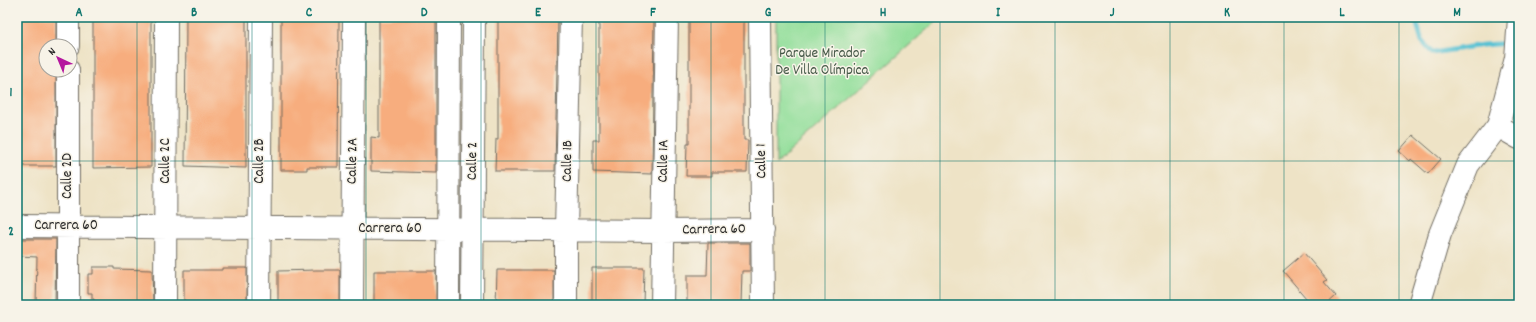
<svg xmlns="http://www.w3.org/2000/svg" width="1536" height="322" font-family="Dekko,sans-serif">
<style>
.green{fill:#94df9c;stroke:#608564}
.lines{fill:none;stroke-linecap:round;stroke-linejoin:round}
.stream{stroke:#57c1d3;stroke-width:5}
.building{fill:#f7ad7e}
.minor-casing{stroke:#6f6b61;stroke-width:24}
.minor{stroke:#fff;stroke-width:22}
.grid{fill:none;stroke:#0f766e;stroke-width:1;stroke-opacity:0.55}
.labels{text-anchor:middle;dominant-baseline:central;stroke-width:3;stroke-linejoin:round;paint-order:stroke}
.park-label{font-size:15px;fill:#455847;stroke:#f7f3e8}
.street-label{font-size:15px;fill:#2b2b2b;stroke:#f7f3e8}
.neatline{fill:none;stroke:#0f766e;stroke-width:1.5}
.grid-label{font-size:13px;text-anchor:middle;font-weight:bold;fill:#0f766e}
</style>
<rect width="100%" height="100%" fill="#f7f3e8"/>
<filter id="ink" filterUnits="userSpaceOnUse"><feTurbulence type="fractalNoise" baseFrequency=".025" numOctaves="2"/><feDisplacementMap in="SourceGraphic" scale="8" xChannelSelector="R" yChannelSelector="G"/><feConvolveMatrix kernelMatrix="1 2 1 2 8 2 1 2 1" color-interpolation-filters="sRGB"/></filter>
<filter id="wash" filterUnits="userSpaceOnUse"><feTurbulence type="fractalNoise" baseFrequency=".012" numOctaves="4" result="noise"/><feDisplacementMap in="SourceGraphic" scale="16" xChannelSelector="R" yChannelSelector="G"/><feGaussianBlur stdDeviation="0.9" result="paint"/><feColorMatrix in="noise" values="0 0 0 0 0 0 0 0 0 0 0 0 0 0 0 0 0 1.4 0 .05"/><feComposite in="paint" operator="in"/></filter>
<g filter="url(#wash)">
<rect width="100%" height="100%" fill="#eee3c6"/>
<path class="green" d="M776,17H941L776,164Z"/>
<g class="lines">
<path class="stream" d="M1415,17L1422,41L1432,53L1483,45L1512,43"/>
</g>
<g id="blocks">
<path class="building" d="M17,17H56V46H46V70H56V166H17Z
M93,17H151V167L93,168Z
M186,17H246V168L185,166Z
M281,17H339L338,167H307V170H281Z
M379,17H436V173L371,171V137L379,138Z
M498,17H558L555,171H495L496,139H498Z
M599,17H654L652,174L593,172V140H599Z
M689,17H744V140H748L747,172H712V176H686L687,144H689Z
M1413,135L1441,159L1428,174L1411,159L1410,161L1399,151Z
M21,239H56L55,305H36L37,257L19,256Z
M708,243H750V271H742L741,305H687V275H707Z
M1304,253L1327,280L1324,282L1336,296L1326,305H1312L1283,271Z
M93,267H114V269L152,270L153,305H94V299H92V293H88V274H93Z
M222,268H247V305H184V270H222Z
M592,268H644L643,305H592Z
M316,270H340V305H278V271Z
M497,270H554V305H496Z
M374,271H436V305H374Z"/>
</g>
</g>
<g filter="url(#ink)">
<use href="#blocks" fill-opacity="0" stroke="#6f6b61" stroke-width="1"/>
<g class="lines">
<g class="minor-casing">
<path id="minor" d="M760,17L763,305
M68,46V17
M1498,126L1519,138
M17,226L663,231L763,230
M68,305V70
M165,305L166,17
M259,305L261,17
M352,305L354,17
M448,305L449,17
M472,305L474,17
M566,305V230L571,17
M662,305L667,17
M1419,305L1440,234L1468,165L1498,126L1516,58L1519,18"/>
</g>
<use href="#minor" class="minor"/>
</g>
</g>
<path class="grid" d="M137,17V305M252,17V305M366,17V305M481,17V305M596,17V305M711,17V305M825,17V305M940,17V305M1055,17V305M1170,17V305M1284,17V305M1399,17V305M17,161H1519"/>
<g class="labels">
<g class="park-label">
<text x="822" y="54">Parque Mirador<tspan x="822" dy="17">De Villa Olímpica</tspan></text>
</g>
<g class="street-label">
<text transform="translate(166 161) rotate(-90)">Calle 2C</text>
<text transform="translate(260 161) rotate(-90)">Calle 2B</text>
<text transform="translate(353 161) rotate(-89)">Calle 2A</text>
<text transform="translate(473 161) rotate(-89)">Calle 2</text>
<text transform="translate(568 161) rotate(-89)">Calle 1B</text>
<text transform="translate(664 161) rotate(-89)">Calle 1A</text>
<text transform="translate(762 161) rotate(-91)">Calle 1</text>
<text transform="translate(68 176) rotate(-90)">Calle 2D</text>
<text x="66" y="226">Carrera 60</text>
<text x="390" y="229">Carrera 60</text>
<text transform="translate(714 230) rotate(-1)">Carrera 60</text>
</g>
</g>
<rect width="1536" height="322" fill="none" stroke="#f7f3e8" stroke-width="44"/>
<g transform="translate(58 58) rotate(316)"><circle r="19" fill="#f7f3e8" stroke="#a5a39c"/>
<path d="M0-3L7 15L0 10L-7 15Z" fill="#b5179e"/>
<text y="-6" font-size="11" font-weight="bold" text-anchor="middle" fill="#2b2b2b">N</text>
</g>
<rect x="22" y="22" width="1492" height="278" class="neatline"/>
<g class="grid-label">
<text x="79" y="16">A</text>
<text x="194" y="16">B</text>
<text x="309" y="16">C</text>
<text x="424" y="16">D</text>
<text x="538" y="16">E</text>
<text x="653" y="16">F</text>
<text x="768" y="16">G</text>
<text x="883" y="16">H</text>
<text x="998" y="16">I</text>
<text x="1112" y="16">J</text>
<text x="1227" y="16">K</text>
<text x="1342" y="16">L</text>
<text x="1457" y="16">M</text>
<text x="11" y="96">1</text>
<text x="11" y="235">2</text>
</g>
</svg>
